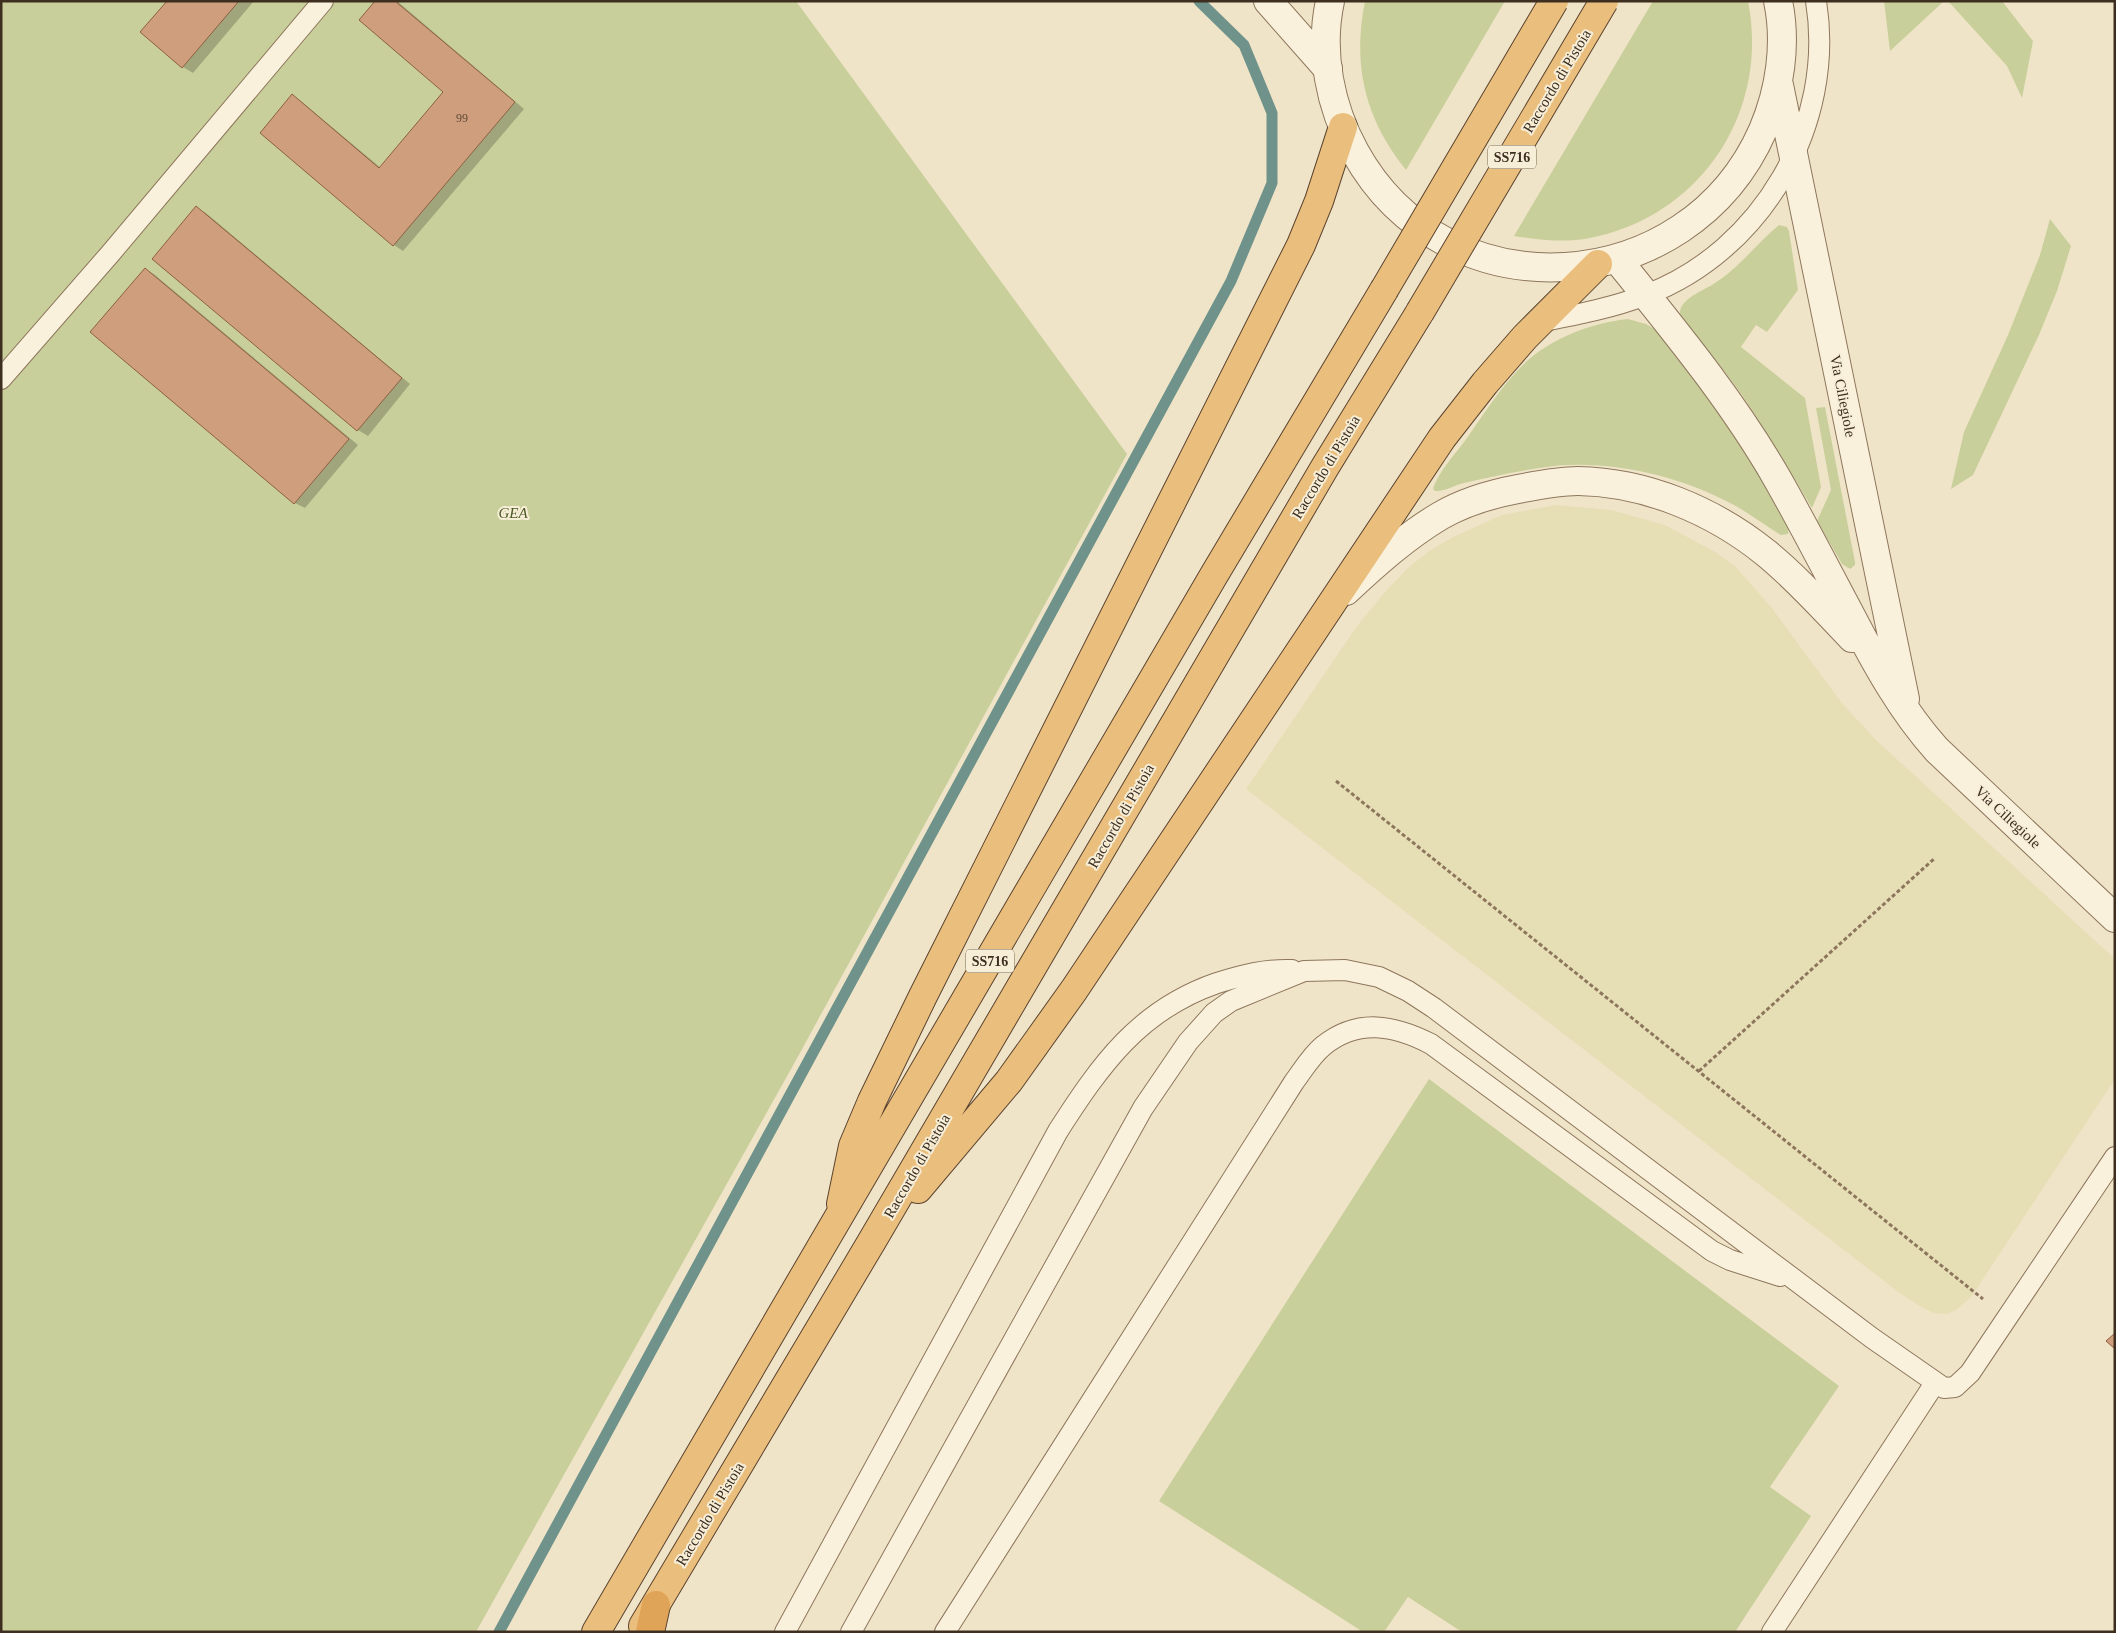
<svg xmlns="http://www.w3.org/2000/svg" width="2116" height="1633" font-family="Georgia,serif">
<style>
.farmland{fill:#e6deb5}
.green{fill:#c9cf9b}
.shadow{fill:#0003}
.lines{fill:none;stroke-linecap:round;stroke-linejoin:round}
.stream{stroke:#6f938a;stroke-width:11}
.building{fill:#cf9f7d;stroke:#8d5f41}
.service-casing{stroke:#8d765c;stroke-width:22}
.minor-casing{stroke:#8d765c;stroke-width:30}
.tertiary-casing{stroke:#8d765c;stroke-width:30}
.trunk-casing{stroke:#5b4430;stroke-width:30}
.motorway-casing{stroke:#5b4430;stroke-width:30}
.path{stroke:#8d765c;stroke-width:3;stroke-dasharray:4 2.5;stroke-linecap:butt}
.service{stroke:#faf1dc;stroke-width:20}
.minor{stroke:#faf1dc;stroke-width:28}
.tertiary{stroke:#faf1dc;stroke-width:28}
.trunk{stroke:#eabe7c;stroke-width:28}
.motorway{stroke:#e0a458;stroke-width:28}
.trunk-bridge-casing{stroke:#5b4430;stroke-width:30;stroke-linecap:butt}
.trunk-bridge{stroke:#eabe7c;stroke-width:28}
.labels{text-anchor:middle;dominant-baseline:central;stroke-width:4;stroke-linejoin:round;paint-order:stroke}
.number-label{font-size:12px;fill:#624a37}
.shield{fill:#f7eed8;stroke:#756857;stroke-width:1}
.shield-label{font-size:14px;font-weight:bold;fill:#3d2e20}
.street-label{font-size:15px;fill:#3d2e20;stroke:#f7eed8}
.park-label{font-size:15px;font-style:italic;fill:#4d5a26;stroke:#f7eed8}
</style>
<rect width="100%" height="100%" fill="#f0e4c8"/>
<path class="farmland" d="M1556,505L1611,510L1665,525L1715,552L1735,566L1771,607L1841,702L1876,740L2115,959V1079L1971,1297L1956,1310L1947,1314L1934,1313L1923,1308L1901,1294L1246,789L1357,626L1385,592L1408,568L1429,551L1453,537L1502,515Z"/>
<path class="green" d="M1,1H796L1127,454L795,1062L476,1632H1Z
M1365,1H1505L1406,170C1365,119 1352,65 1365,1Z
M1653,1H1748C1770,112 1701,216 1590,238C1565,243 1540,240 1514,236Z
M1884,1H1944L1890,51Z
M1948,1H2002L2033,41L2022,98L2007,66Z
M2050,219L2071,246L2057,291L2039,335L1973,475L1951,489L1964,432L2008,335L2040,255Z
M1779,225L1787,227L1789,231L1798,290L1767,332L1756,325L1741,347L1805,398L1821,487L1812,508C1782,459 1754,407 1717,362C1709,353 1678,321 1680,311C1683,297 1705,290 1715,283C1740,267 1757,243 1779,225Z
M1628,319L1646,324L1656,330C1709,387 1752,459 1789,527L1788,534L1781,535C1764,525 1748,512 1730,503C1677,474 1599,457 1539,468C1514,472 1489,477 1464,483C1454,485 1445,492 1435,491L1433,489C1438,472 1457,452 1467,438C1483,415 1499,390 1518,370C1544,341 1589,323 1628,319Z
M1825,407L1855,562V565L1850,569L1842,564L1817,521L1831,490L1816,408Z
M1429,1079L1839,1386L1770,1487L1811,1516L1735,1632H1462L1408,1597L1384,1632H1363L1159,1501Z"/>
<path class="shadow" d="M168,1H254L193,73L183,67L142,32Z
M376,1H397L524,109L403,251L394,245L261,133L292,96L302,102L381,168L445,92Z
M196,208L206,213L410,384L368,436L358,430L153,259Z
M145,269L155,275L358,445L305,508L295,503Z"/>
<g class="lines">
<path class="stream" d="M499,1632L1231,281L1272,183V113L1244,45L1199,1"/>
</g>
<path class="building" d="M167,1H239L182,68L140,32Z
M375,1H395L515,102L393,246L260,133L292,94L379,168L443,92L359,20Z
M196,206L402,378L357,431L152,259Z
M145,268L349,439L294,504L90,332Z
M2115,1333V1349L2106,1341Z"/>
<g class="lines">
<g class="service-casing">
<path id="service" d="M1539,322C1575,315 1612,308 1646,295C1762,251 1836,124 1816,1
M1,379L110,254L323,1
M785,1632L1058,1131C1101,1064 1139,1010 1217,983C1243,975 1265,969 1292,970
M851,1632L1143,1108L1188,1042L1214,1013L1231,1001L1304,971L1345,970L1379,977L1408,991L1434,1008L1872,1338L1944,1388L1955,1387L1970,1373L2115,1157
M945,1632L1294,1082C1303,1070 1311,1056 1323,1046C1358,1018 1394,1025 1431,1044L1712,1251L1730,1260L1780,1276
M1772,1632L1935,1383"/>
</g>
<g class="minor-casing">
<path id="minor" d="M1268,1L1328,69"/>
</g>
<g class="tertiary-casing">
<path id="tertiary" d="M1330,1C1319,52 1330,107 1355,152C1446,317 1688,301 1763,130C1780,90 1787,44 1778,1
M1779,85L1905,699
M1617,259C1674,330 1733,401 1778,480C1803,524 1826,569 1850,614C1875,662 1901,710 1937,750L2115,918
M1346,591C1375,564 1405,537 1440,516C1464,502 1491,494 1518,489C1538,485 1559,481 1578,481C1646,482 1714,511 1766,553C1797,578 1824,609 1852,638"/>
</g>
<g class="trunk-casing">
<path id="trunk" d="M918,1189L1009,1081L1074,990L1442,438L1485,383L1525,337L1598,264
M841,1204L853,1146L872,1101L923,996L1301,245L1319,201L1343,127
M643,1626L872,1241L1325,467L1420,312
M596,1632L1214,575L1384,290"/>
</g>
<g class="motorway-casing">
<path id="motorway" d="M650,1632L656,1605"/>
</g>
<path class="path" d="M1336,781L1983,1299
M1699,1071L1935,858"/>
<use href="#service" class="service"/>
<use href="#minor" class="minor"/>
<use href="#tertiary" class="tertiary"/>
<use href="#trunk" class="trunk"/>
<use href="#motorway" class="motorway"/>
<g class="trunk-bridge-casing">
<path id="trunk-bridge" d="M1384,290L1554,1
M1420,312L1604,1"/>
</g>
<use href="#trunk-bridge" class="trunk-bridge"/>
</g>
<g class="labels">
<g class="number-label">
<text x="462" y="118">99</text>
</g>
<g class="shield">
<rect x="1488" y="145.5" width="48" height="23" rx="4"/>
<rect x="966" y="949.5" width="48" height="23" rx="4"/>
</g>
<g class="shield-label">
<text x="1512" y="157">SS716</text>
<text x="990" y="961">SS716</text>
</g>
<g class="street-label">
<text transform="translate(1557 81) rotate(-59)">Raccordo di Pistoia</text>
<text transform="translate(1843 396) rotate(79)">Via Ciliegiole</text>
<text transform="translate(1326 467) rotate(-59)">Raccordo di Pistoia</text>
<text transform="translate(1121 816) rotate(-60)">Raccordo di Pistoia</text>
<text transform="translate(2008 817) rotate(43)">Via Ciliegiole</text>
<text transform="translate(917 1166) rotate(-60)">Raccordo di Pistoia</text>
<text transform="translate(710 1514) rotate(-59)">Raccordo di Pistoia</text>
</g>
<g class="park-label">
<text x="513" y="513">GEA</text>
</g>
</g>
<rect width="2116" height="1633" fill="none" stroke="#3d2e20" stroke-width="5"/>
</svg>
